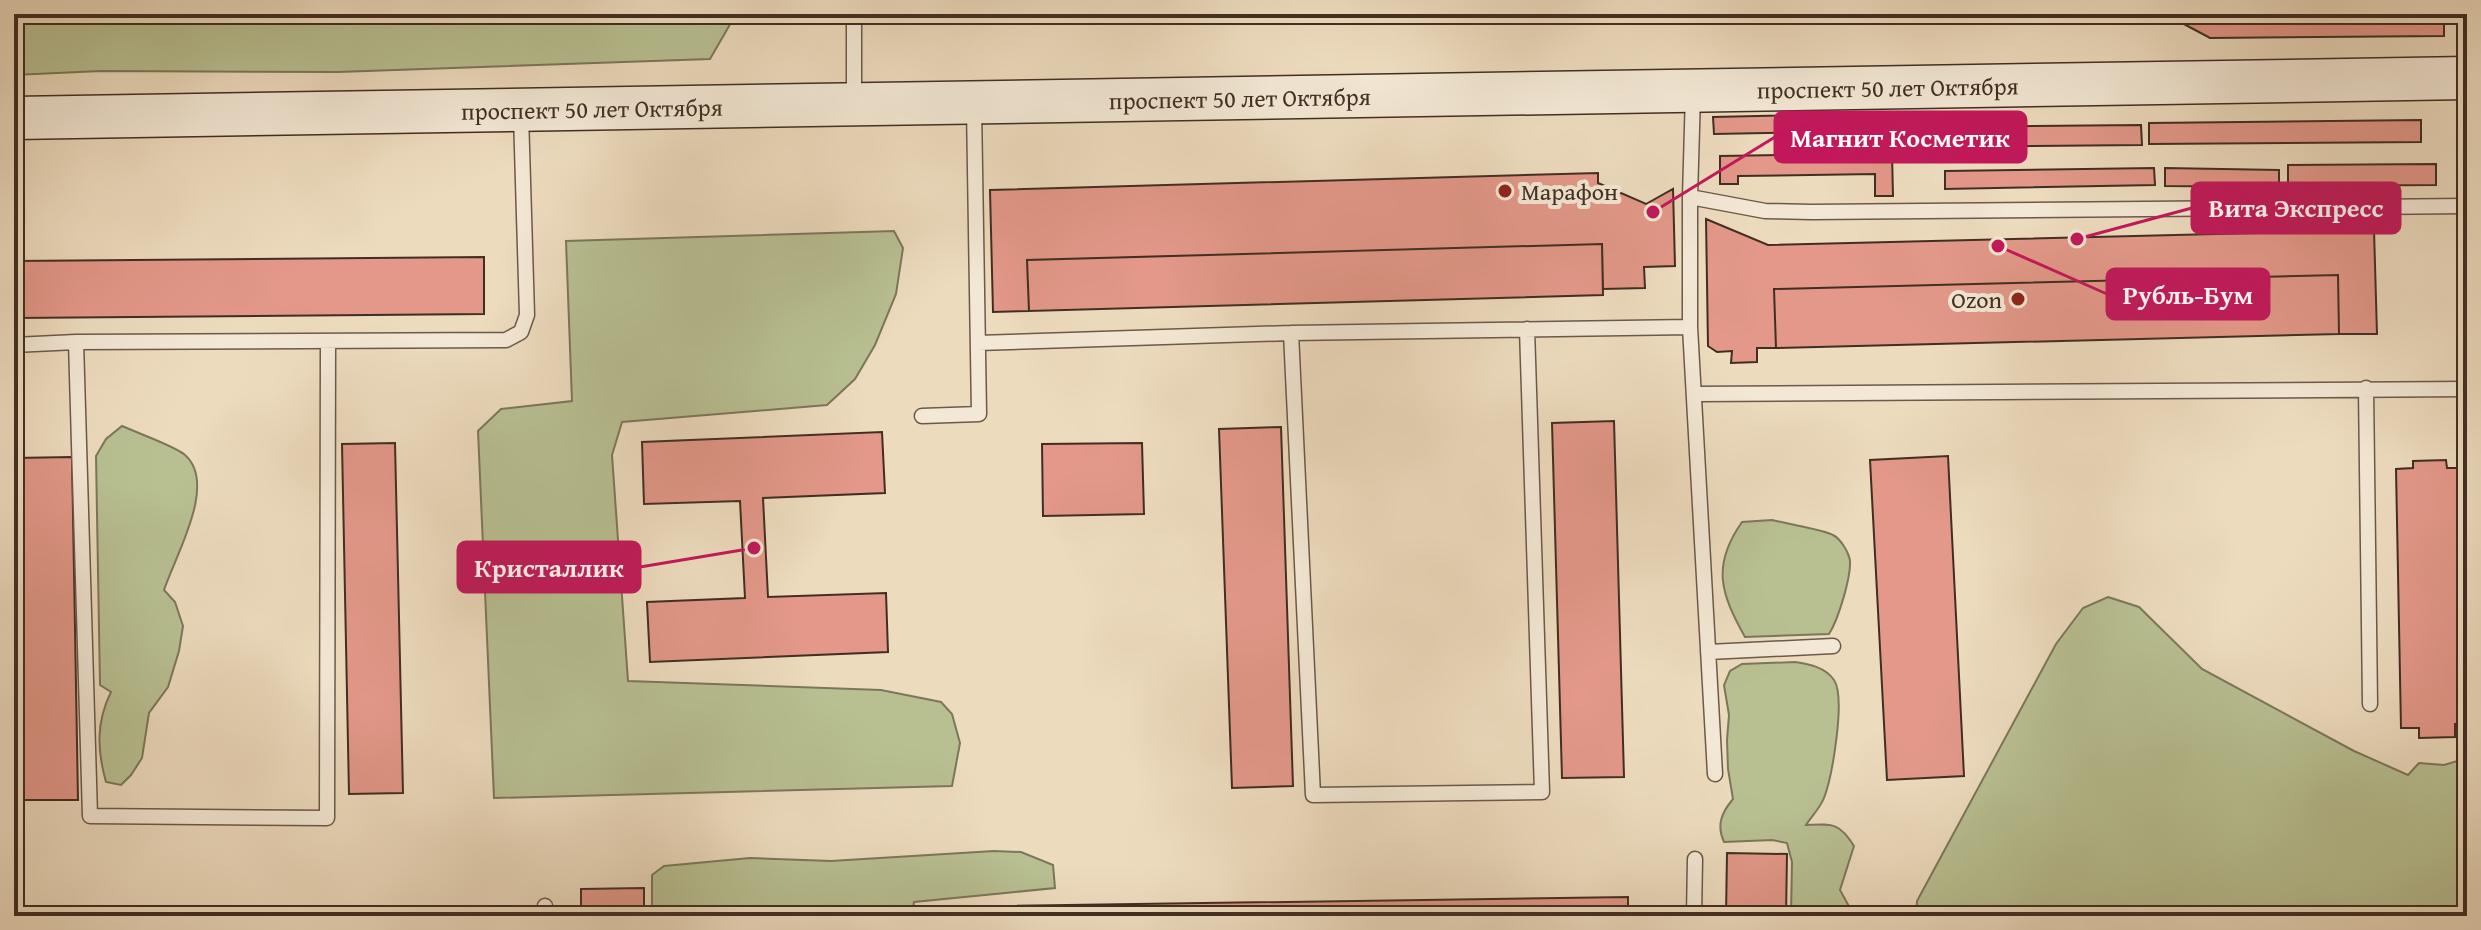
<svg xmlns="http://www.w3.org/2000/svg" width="2481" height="930" font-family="'Gentium Book Plus',serif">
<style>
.green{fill:#b8c092;stroke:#7c775a;stroke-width:2}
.building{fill:#e39889;stroke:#412e22;stroke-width:2}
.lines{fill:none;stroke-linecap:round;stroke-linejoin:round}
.lane-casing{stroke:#6c5949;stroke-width:17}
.secondary-casing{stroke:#412e22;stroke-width:45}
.lane{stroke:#f3e8d5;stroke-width:14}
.secondary{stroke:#f3e8d5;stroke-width:42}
.poi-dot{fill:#8f2418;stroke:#f3e8d5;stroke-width:3}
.labels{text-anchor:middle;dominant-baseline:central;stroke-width:8;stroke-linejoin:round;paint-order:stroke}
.street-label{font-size:24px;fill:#412e22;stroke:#f3e8d5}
.poi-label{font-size:24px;fill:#412e22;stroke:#f3e8d5;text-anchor:start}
.leader{fill:none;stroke:#c2185b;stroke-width:3}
.callout-dot{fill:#c2185b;stroke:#f3e8d5;stroke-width:3}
.callout{fill:#c2185b;stroke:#c2185b;stroke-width:3}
.callout-label{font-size:26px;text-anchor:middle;font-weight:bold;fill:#fff}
</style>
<rect width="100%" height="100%" fill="#eddbbe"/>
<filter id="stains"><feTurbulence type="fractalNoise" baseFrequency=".0025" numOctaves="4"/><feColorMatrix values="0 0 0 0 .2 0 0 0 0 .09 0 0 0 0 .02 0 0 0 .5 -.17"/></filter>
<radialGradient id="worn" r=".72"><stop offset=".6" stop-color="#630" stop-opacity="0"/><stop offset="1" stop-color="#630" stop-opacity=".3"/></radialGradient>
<path class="green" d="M14,14H736L710,59L338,72L101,71L14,75Z
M894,231L903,248L896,294L875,345L855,379L827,405L622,422L612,455L628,681L881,690L941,702L952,714L960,743L952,786L494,798L478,431L501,409L572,401L566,241Z
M122,426C135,432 177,447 185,455C218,484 175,556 164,590L175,602L183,626L179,651L168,687L149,713L142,758L131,775L121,785L106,782C97,750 96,722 111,692L100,685L96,456L106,439Z
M1772,520C1784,523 1825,530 1833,535C1841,539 1849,553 1850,561C1851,578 1838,620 1829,634L1745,637C1721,594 1711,566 1742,522Z
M2108,597L2139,607L2202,669L2354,751L2408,775L2419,763L2444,765L2467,758V916H1916L1917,901L2056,644L2083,608Z
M1795,662C1809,664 1825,667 1834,680C1846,698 1832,777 1824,798C1820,808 1812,816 1806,825C1832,824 1839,822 1854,846L1840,890L1851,910L1858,916H1791L1792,862L1787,843L1772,840L1724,842C1716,825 1722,812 1733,799L1728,769L1727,740L1729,715L1724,685L1730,671L1742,664Z
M994,851L1021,852L1053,865L1055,888L914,902L912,916H652V875L664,866L750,858L831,861Z"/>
<path class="building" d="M2165,14H2444V36L2210,38Z
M1884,113L1885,131L1714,134L1713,117Z
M2421,120V142L2149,144V123Z
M2141,125L2142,145L1940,147V127Z
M1892,153L1893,196H1875V174L1738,176V184H1720V156Z
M2436,164V185L2288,186V165Z
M2154,168L2155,185L1945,189V171Z
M2165,168L2279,170V187L2165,186Z
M1598,173V183L1646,204L1673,189L1675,266L1644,267L1645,288L1603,289L1602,244L1027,260L1029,311L993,312L990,190Z
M1706,219L1768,245L2374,230L2377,334H2339L2338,275L1774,289L1776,348H1757V362L1731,363L1732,351L1717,352L1708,346Z
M1602,244L1603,295L1029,311L1027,260Z
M484,257V314L14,318V261Z
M2338,275L2339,334L1776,348L1774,289Z
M1614,421L1624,777L1562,778L1552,423Z
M1281,427L1293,786L1232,788L1219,429Z
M882,432L885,493L763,498L768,597L886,593L888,652L650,662L647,602L745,598L740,501L644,504L642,442Z
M395,443L403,793L349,794L342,444Z
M1142,443L1144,514L1043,516L1042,444Z
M1948,456L1964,776L1887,780L1870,460Z
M72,457L78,800H14V458Z
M2446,460L2447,468H2467V724H2455V737L2419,738V728H2401L2396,469L2413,468V461Z
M1727,853L1787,854L1786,916H1726Z
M644,888V916H581V889Z
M1628,897V916H930V907Z"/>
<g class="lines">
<g class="lane-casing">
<path id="lane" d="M1693,93L1690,197V327L1715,774
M854,102V14
M1690,197L1765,211L1812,212L2467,206
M1291,333L1313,795L1542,792L1527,329
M76,342L90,816L327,818L328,342
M978,343L1291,333L1690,327
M14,345L76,342L506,340L521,332L527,315L521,115
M2366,388L2370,704
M1695,394L2467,389
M922,416L979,414L974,107
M1708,652L1833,646
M545,906L546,916
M1694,916L1695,859"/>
</g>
<g class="secondary-casing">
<g id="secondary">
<path id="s1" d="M14,118L2467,78"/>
</g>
</g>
<use href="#lane" class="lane"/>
<use href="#secondary" class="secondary"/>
</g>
<g class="poi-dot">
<circle cx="1505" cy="191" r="8"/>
<circle cx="2018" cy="299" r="8"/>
</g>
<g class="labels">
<g class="street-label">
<text stroke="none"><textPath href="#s1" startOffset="1874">проспект 50 лет Октября</textPath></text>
<text stroke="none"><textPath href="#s1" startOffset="1226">проспект 50 лет Октября</textPath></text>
<text stroke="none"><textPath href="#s1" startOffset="578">проспект 50 лет Октября</textPath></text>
</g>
<g class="poi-label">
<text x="1521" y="191">Марафон</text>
<text x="2002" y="299" text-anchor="end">Ozon</text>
</g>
</g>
<path class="leader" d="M1653 212L1775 137M2077 239L2192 208M1998 246L2107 294M754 548L640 567"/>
<g class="callout-dot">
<circle cx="1653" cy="212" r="8"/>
<circle cx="2077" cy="239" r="8"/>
<circle cx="1998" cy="246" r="8"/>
<circle cx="754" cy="548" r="8"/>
</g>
<g class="callout">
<rect x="1775" y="112" width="251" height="50" rx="8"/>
<rect x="2192" y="183" width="208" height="50" rx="8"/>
<rect x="2107" y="269" width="162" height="50" rx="8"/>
<rect x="458" y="542" width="182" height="50" rx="8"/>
</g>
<g class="callout-label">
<text x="1900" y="147">Магнит Косметик</text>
<text x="2296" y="217">Вита Экспресс</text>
<text x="2188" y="304">Рубль-Бум</text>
<text x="549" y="577">Кристаллик</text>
</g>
<rect width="2481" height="930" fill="none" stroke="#eddbbe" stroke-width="48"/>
<rect x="16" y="16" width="2449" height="898" fill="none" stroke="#412e22" stroke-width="4"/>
<rect x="24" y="24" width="2433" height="882" fill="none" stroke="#412e22" stroke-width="2"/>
<rect width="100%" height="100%" filter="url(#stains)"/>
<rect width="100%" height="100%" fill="url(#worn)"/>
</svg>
